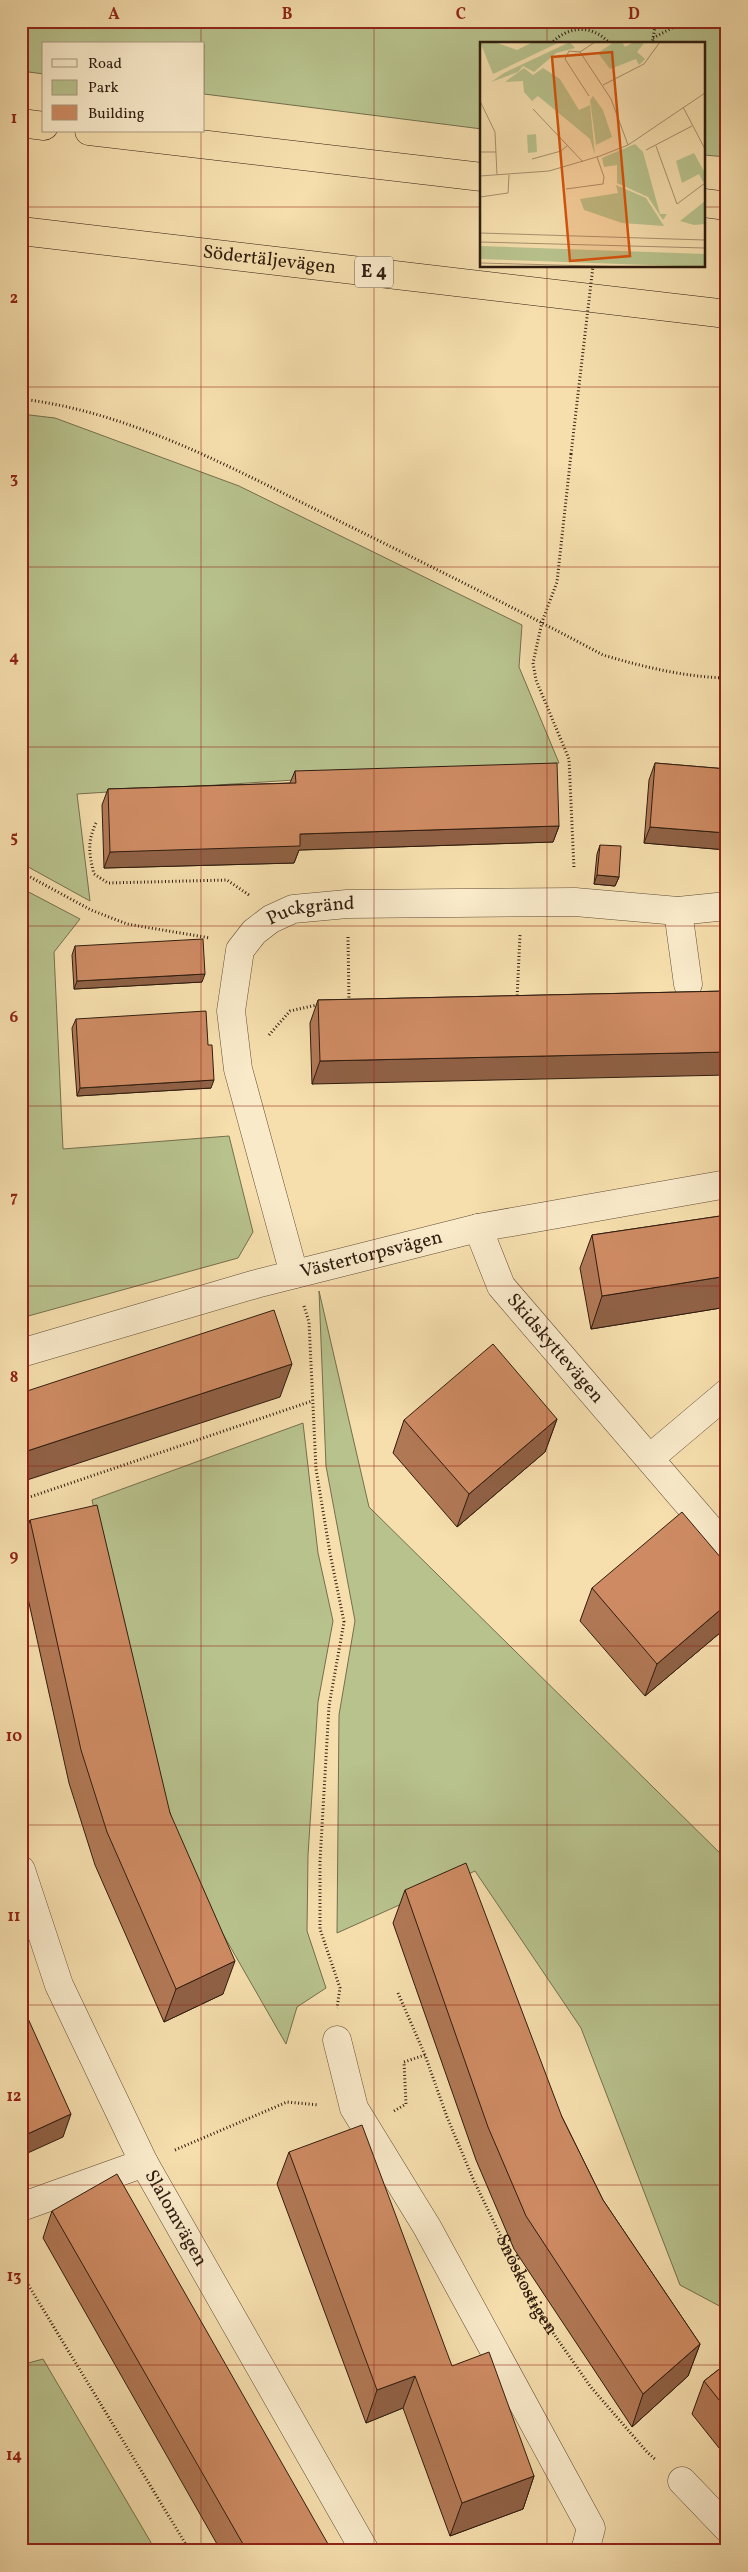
<svg xmlns="http://www.w3.org/2000/svg" width="748" height="2572" font-family="Vollkorn,serif">
<style>
.green{fill:#b8c28d;stroke:#746f4e}
.lines{fill:none;stroke-linecap:round;stroke-linejoin:round}
.minor-casing{stroke:#614c36;stroke-width:29}
.highway-casing{stroke:#2f1c0f;stroke-width:29}
.path{stroke:#2f1c0f;stroke-width:3;stroke-dasharray:1 2.5;stroke-linecap:butt}
.minor{stroke:#f9eaca;stroke-width:28}
.highway{stroke:#f6dead;stroke-width:28}
.path-bridge{stroke:#2f1c0f;stroke-width:3;stroke-dasharray:1 2.5;stroke-linecap:butt}
.wall{fill:#b17855;stroke:#2f1c0f}
.shaded-wall{fill:#906145;stroke:#2f1c0f}
.building{fill:#ce8b63;stroke:#2f1c0f}
.grid{fill:none;stroke:#8f2418;stroke-width:1;stroke-opacity:0.55}
.labels{text-anchor:middle;dominant-baseline:central;stroke-width:4.5;stroke-linejoin:round;paint-order:stroke}
.shield{fill:#f9eaca;stroke:#6c5a47;stroke-width:1}
.shield-label{font-size:18px;font-weight:bold;fill:#2f1c0f}
.street-label{font-size:19px;fill:#2f1c0f;stroke:#f9eaca}
.inset-road{fill:none;stroke:#a6906e;stroke-width:1}
.view{fill:#d6530c;fill-opacity:0.15;stroke:#d6530c;stroke-width:2.5}
.inset-edge{fill:none;stroke:#2f1c0f;stroke-width:2.5}
.neatline{fill:none;stroke:#8f2418;stroke-width:2}
.grid-label{font-size:16px;text-anchor:middle;font-weight:bold;fill:#8f2418}
</style>
<rect width="100%" height="100%" fill="#f6dead"/>
<filter id="stains"><feTurbulence type="fractalNoise" baseFrequency=".004" numOctaves="4"/><feColorMatrix values="0 0 0 0 .2 0 0 0 0 .09 0 0 0 0 .02 0 0 0 .5 -.17"/></filter>
<radialGradient id="worn" r=".72"><stop offset=".6" stop-color="#630" stop-opacity="0"/><stop offset="1" stop-color="#630" stop-opacity=".3"/></radialGradient>
<path class="green" d="M21,21H727V157L704,155V44H482V129L204,94V44H44V74L21,71Z
M21,414L55,418L239,486L522,625L519,667L559,763L77,794L90,901L21,863Z
M21,888L80,919L54,952L63,1149L229,1136L253,1232L238,1258L21,1318Z
M319,1291L369,1507L727,1860V2310L680,2285L581,2028L475,1871L337,1933L339,1715L355,1621L326,1466Z
M303,1423L318,1553L333,1621L318,1702L308,1855L307,1931L326,1988L297,2007L286,2044L173,1847L92,1500Z
M43,2359L156,2551H21V2365Z"/>
<g class="lines">
<g class="minor-casing">
<g id="minor">
<path d="M678,911L688,984"/>
<path id="s2" d="M478,1228L501,1286L727,1549"/>
<path id="s3" d="M294,1274L238,1069L231,1011L240,950L254,932L271,919L293,909L347,904L575,902L678,911L727,906"/>
<path id="s4" d="M21,1353L256,1284L478,1228L727,1184"/>
<path d="M650,1458L727,1393"/>
<path id="s5" d="M21,1870L59,1985L144,2163L365,2551"/>
<path d="M337,2040L354,2108L427,2227L591,2528L585,2551"/>
<path d="M21,2207L144,2163"/>
<path d="M682,2481L727,2528"/>
</g>
</g>
<g class="highway-casing">
<g id="highway">
<path d="M21,123L44,126"/>
<path d="M89,131L482,177"/>
<path d="M704,203L727,206"/>
<path id="s6" d="M21,231L727,314"/>
</g>
</g>
<g class="path">
<path d="M653,38L685,21"/>
<path d="M551,44C568,25 593,24 610,44"/>
<path d="M652,44L656,21"/>
<path d="M21,399C133,412 237,471 337,520C426,564 515,608 603,655C644,667 684,677 727,678"/>
<path d="M571,454L557,582L542,622L533,663L536,680L569,759L574,869"/>
<path d="M96,823C87,842 89,854 94,874L108,883L227,880L249,895"/>
<path d="M21,872L91,910L127,924L210,938"/>
<path d="M348,937L349,1003"/>
<path d="M517,999L520,935"/>
<path d="M269,1035L290,1011L321,1004"/>
<path d="M304,1306L309,1322L316,1469L330,1553L344,1622L329,1706L320,1861V1929L340,1988L337,2008"/>
<path d="M21,1500L312,1401"/>
<path id="s1" d="M398,1993L425,2055L447,2117L474,2181L535,2307L590,2386L647,2452L656,2460"/>
<path d="M394,2111L406,2104L404,2062L425,2055"/>
<path d="M175,2150L287,2102L319,2105"/>
<path d="M21,2273L190,2551"/>
</g>
<use href="#minor" class="minor"/>
<use href="#highway" class="highway"/>
<path class="path-bridge" d="M571,454L593,266"/>
</g>
<path class="wall" d="M655,763L727,769V850L644,843L649,780Z
M295,771L559,826L553,842L299,850L294,863L104,868L102,805L108,789L290,783Z
M600,845L619,877L615,886L594,884L597,854Z
M75,946L202,982L74,989L72,955Z
M727,991L312,1084L310,1023L318,1000Z
M76,1019L211,1088L77,1096L72,1028Z
M727,1215V1307L591,1329L580,1268L592,1235Z
M557,1419L545,1452L457,1527L393,1453L404,1420Z
M30,1520L170,1813L223,1994L164,2022L95,1865L69,1783L21,1567V1545Z
M727,1565V1627L645,1696L580,1621L592,1588Z
M405,1890L562,2117L603,2200L700,2344L688,2376L632,2427L514,2249L476,2160L393,1923Z
M289,2152L534,2476L523,2509L450,2536L403,2408L366,2423L277,2184Z
M52,2211L332,2551H221L43,2238Z
M727,2363V2458L692,2414L704,2381Z"/>
<path class="shaded-wall" d="M559,826L553,842L299,850L294,863L104,868L110,852L300,834Z
M650,827L727,833V850L644,843Z
M597,875L619,877L615,886L594,884Z
M205,974L202,982L74,989L77,981Z
M727,1052V1075L312,1084L320,1061Z
M214,1080L211,1088L77,1096L80,1088Z
M727,1276V1307L591,1329L602,1296Z
M292,1364L280,1397L21,1482V1453Z
M557,1419L545,1452L457,1527L469,1494Z
M727,1604V1627L645,1696L657,1664Z
M235,1961L223,1994L164,2022L176,1989Z
M71,2114L63,2137L21,2156V2137Z
M700,2344L688,2376L632,2427L643,2394Z
M415,2376L403,2408L366,2423L377,2390Z
M534,2476L523,2509L450,2536L462,2503Z"/>
<path class="building" d="M557,763L559,826L300,834V846L110,852L108,789L296,783L295,771Z
M655,763L727,769V833L650,827Z
M600,845L621,846L619,877L597,875Z
M203,939L205,974L77,981L75,946Z
M727,991V1052L320,1061L318,1000Z
M206,1011L208,1045H212L214,1080L80,1088L76,1019Z
M727,1215V1276L602,1296L592,1235Z
M274,1310L292,1364L21,1453V1393Z
M493,1344L557,1419L469,1494L404,1420Z
M97,1505L170,1813L235,1961L176,1989L107,1832L81,1750L30,1520Z
M682,1512L727,1565V1604L657,1664L592,1588Z
M466,1863L562,2117L603,2200L700,2344L643,2394L526,2216L488,2127L405,1890Z
M21,2003L71,2114L21,2137Z
M362,2125L452,2366L489,2352L534,2476L462,2503L415,2376L377,2390L289,2152Z
M117,2174L332,2551H247L52,2211Z
M727,2363V2410L704,2381Z"/>
<path class="grid" d="M201,21V44M374,21V2551M547,21V44M201,131V2551M21,207H482M704,207H727M547,266V2551M21,387H727M21,567H727M21,747H727M21,926H727M21,1106H727M21,1286H727M21,1466H727M21,1646H727M21,1825H727M21,2005H727M21,2185H727M21,2365H727"/>
<g class="labels">
<rect class="shield" x="355" y="256.5" width="38" height="31" rx="4"/>
<g class="shield-label">
<text x="374" y="272">E 4</text>
</g>
<g class="street-label">
<text stroke="none"><textPath href="#s6" startOffset="250">Södertäljevägen</textPath></text>
<text stroke="none"><textPath href="#s3" startOffset="418">Puckgränd</textPath></text>
<text stroke="none"><textPath href="#s4" startOffset="364">Västertorpsvägen</textPath></text>
<text stroke="none"><textPath href="#s2" startOffset="145">Skidskyttevägen</textPath></text>
<text stroke="none"><textPath href="#s5" startOffset="382">Slalomvägen</textPath></text>
<text stroke="none"><textPath href="#s1" startOffset="319">Snöskostigen</textPath></text>
</g>
</g>
<g transform="translate(480 42)">
<rect width="225" height="225" fill="#f6dead"/>
<path d="M0,0H15L37,8L53,0H80L13,32ZM90,0L95,6L76,11L54,30L43,24L38,30L11,40L24,31ZM134,0H142L145,5L154,0H165L157,10L165,17L159,23L156,17L130,27L118,11ZM44,26L53,33L63,26L80,37L99,68L110,63L115,113L110,97L58,54L52,59L44,50L43,39L25,40ZM113,54L123,68L132,95L116,103L110,58ZM56,92L57,110L48,111L47,93ZM155,102L163,110L180,172H187L183,178L168,155L137,141V123L124,125L122,116ZM214,111L225,131V139L223,140L219,132L202,141L196,119ZM136,143L166,156L184,184L142,181L104,168L100,157L138,151ZM225,159V182L214,183L200,179ZM0,204L225,212V225L0,217Z" fill="#b8c28d"/>
<path class="inset-road" d="M115,0L100,10L131,57L148,103M100,10L89,9L85,17L109,54M123,43L164,22L180,0M0,59L15,90L17,133M203,65L225,107M53,67L103,120M176,104L197,162L225,141M166,108L212,84M0,110H16M52,117L81,109L88,103M0,134L69,129L120,114L148,103L225,51M86,147L123,142L124,135L117,115M0,155L28,151L29,133M0,191L225,198M0,200L225,206M0,221L152,225"/>
<path class="view" d="M132,10L150,214L90,219L72,15Z"/>
<rect width="225" height="225" class="inset-edge"/>
</g>
<rect width="748" height="2572" fill="none" stroke="#f6dead" stroke-width="55"/>
<rect x="42" y="42" width="162" height="90" fill="#f9eaca" stroke="#a8987f"/>
<rect x="52" y="59" width="25" height="8" fill="#f9eaca" stroke="#a8987f"/>
<text x="88" y="68" font-size="15" fill="#2f1c0f">Road</text>
<rect x="52" y="80" width="25" height="15" fill="#b8c28d" stroke="#a8987f"/>
<text x="88" y="92" font-size="15" fill="#2f1c0f">Park</text>
<rect x="52" y="105" width="25" height="15" fill="#ce8b63" stroke="#a8987f"/>
<text x="88" y="118" font-size="15" fill="#2f1c0f">Building</text>
<rect x="28" y="28" width="692" height="2516" class="neatline"/>
<g class="grid-label">
<text x="114" y="19">A</text>
<text x="287" y="19">B</text>
<text x="461" y="19">C</text>
<text x="634" y="19">D</text>
<text x="14" y="123">1</text>
<text x="14" y="303">2</text>
<text x="14" y="483">3</text>
<text x="14" y="662">4</text>
<text x="14" y="842">5</text>
<text x="14" y="1022">6</text>
<text x="14" y="1202">7</text>
<text x="14" y="1382">8</text>
<text x="14" y="1561">9</text>
<text x="14" y="1741">10</text>
<text x="14" y="1921">11</text>
<text x="14" y="2101">12</text>
<text x="14" y="2281">13</text>
<text x="14" y="2460">14</text>
</g>
<rect width="100%" height="100%" filter="url(#stains)"/>
<rect width="100%" height="100%" fill="url(#worn)"/>
</svg>
